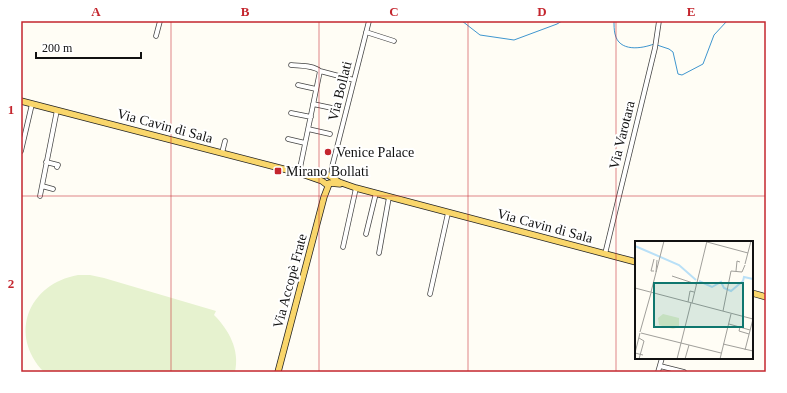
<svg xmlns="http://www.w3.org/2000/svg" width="787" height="393" font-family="Georgia,serif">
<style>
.pitch{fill:#e6f2cf}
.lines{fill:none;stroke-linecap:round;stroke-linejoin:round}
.stream{stroke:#3f96cf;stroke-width:1}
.minor-casing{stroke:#444;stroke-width:5.5}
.major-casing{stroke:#222;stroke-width:7}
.minor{stroke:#fff;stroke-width:4}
.major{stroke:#f9d66b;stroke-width:5.5}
.grid{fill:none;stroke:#c4262e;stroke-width:1;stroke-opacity:0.55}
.poi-dot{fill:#c4262e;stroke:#fff;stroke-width:1.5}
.labels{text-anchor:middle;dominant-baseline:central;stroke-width:4;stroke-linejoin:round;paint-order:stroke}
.street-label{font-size:14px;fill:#111;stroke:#fff}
.poi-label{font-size:14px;fill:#111;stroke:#fff;text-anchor:start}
.inset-river{fill:none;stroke:#b9e0f7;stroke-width:2}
.inset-road{fill:none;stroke:#a09f9a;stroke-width:1}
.view{fill:#0f766e;fill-opacity:0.15;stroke:#0f766e;stroke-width:2}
.inset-edge{fill:none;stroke:#111;stroke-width:2}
.neatline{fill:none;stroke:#c4262e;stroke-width:1.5}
.grid-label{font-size:13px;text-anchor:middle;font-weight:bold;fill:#c4262e}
</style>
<rect width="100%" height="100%" fill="#fffdf5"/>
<path class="pitch" d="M78,275H90L104,278L216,311L214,315C229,330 240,350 235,372H44C8,335 28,284 78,275Z"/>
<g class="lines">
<path class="stream" d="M462,21L480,35L514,40L557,24L562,21
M614,21C614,25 614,30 615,34C619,52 641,49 654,44
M657,45L669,49L673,52L678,74L682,75L703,64L714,35L727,21"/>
<g class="minor-casing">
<path id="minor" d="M366,32L394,41
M156,36L160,21
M291,65C300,66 313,65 320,71
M298,85L316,89
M313,104L332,108
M291,113L311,117
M308,129L330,134
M288,139L305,143
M21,151L32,104
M222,153L225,141
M46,162L58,165L57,167
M299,173L320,71L354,80
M331,177L332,167L369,21
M42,186L53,189
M40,196L57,110
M366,234L376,193
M343,247L356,188
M379,253L389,197
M605,254L655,48L659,21
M430,294L448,213
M660,366L684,372
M658,372L662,358"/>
</g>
<g class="major-casing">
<path id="major" d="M21,101L299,173L322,181L326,184L330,183L340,184
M304,174L328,175L339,182L356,188L636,262
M752,293L766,297
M278,372L324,197L329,184"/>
</g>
<use href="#minor" class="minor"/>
<use href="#major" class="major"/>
</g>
<path class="grid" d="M171,21V372M319,21V372M468,21V372M616,21V372M21,196H766"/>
<g class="poi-dot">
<circle cx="328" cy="152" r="4"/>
<rect x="274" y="167" width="8" height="8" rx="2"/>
</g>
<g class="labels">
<g class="street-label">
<text transform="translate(340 91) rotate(-76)">Via Bollati</text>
<text transform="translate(165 126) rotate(15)">Via Cavin di Sala</text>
<text transform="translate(622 135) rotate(-76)">Via Varotara</text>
<text transform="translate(545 226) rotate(15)">Via Cavin di Sala</text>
<text transform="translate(290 281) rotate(-75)">Via Accopè Frate</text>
</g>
<g class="poi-label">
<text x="336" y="152">Venice Palace</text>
<text x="286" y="171">Mirano Bollati</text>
</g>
</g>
<g transform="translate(635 241)">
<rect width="118" height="118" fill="#fffdf5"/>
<path d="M28,73L44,77V86L38,88L24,84L23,77Z" fill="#e6f2cf"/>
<path class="inset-river" d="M0,5L44,24L61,39M64,40L77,46L86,41L89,47L96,50L108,40L109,36L118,38"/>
<path class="inset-road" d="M72,1L113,12M19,18L16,30H19M110,23L116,0M101,30L102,20L105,21M21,31L22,19M37,35L61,43M0,47L118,78M16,51L29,0M53,61L55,50L59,51M57,62L72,0M88,70L96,30L107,31L110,24M94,83L115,89M105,86L104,90L114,93M5,91L16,52M5,92L0,112L8,114M6,92L86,112M4,97L9,100L4,118M88,103L118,110M110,109L118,78M42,118L56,62M50,118L54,104M85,118L96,73"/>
<path class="view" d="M19,42H108V86H19Z"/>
<rect width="118" height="118" class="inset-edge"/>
</g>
<rect width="787" height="393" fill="none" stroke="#ffffff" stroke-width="44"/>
<path d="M36 52v6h105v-6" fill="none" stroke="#111111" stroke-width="2"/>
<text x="42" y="52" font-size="12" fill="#111111" stroke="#ffffff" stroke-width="3" paint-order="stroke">200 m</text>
<rect x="22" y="22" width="743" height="349" class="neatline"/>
<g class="grid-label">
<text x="96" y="16">A</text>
<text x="245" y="16">B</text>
<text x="394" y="16">C</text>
<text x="542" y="16">D</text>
<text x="691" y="16">E</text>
<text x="11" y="114">1</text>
<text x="11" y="288">2</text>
</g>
</svg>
